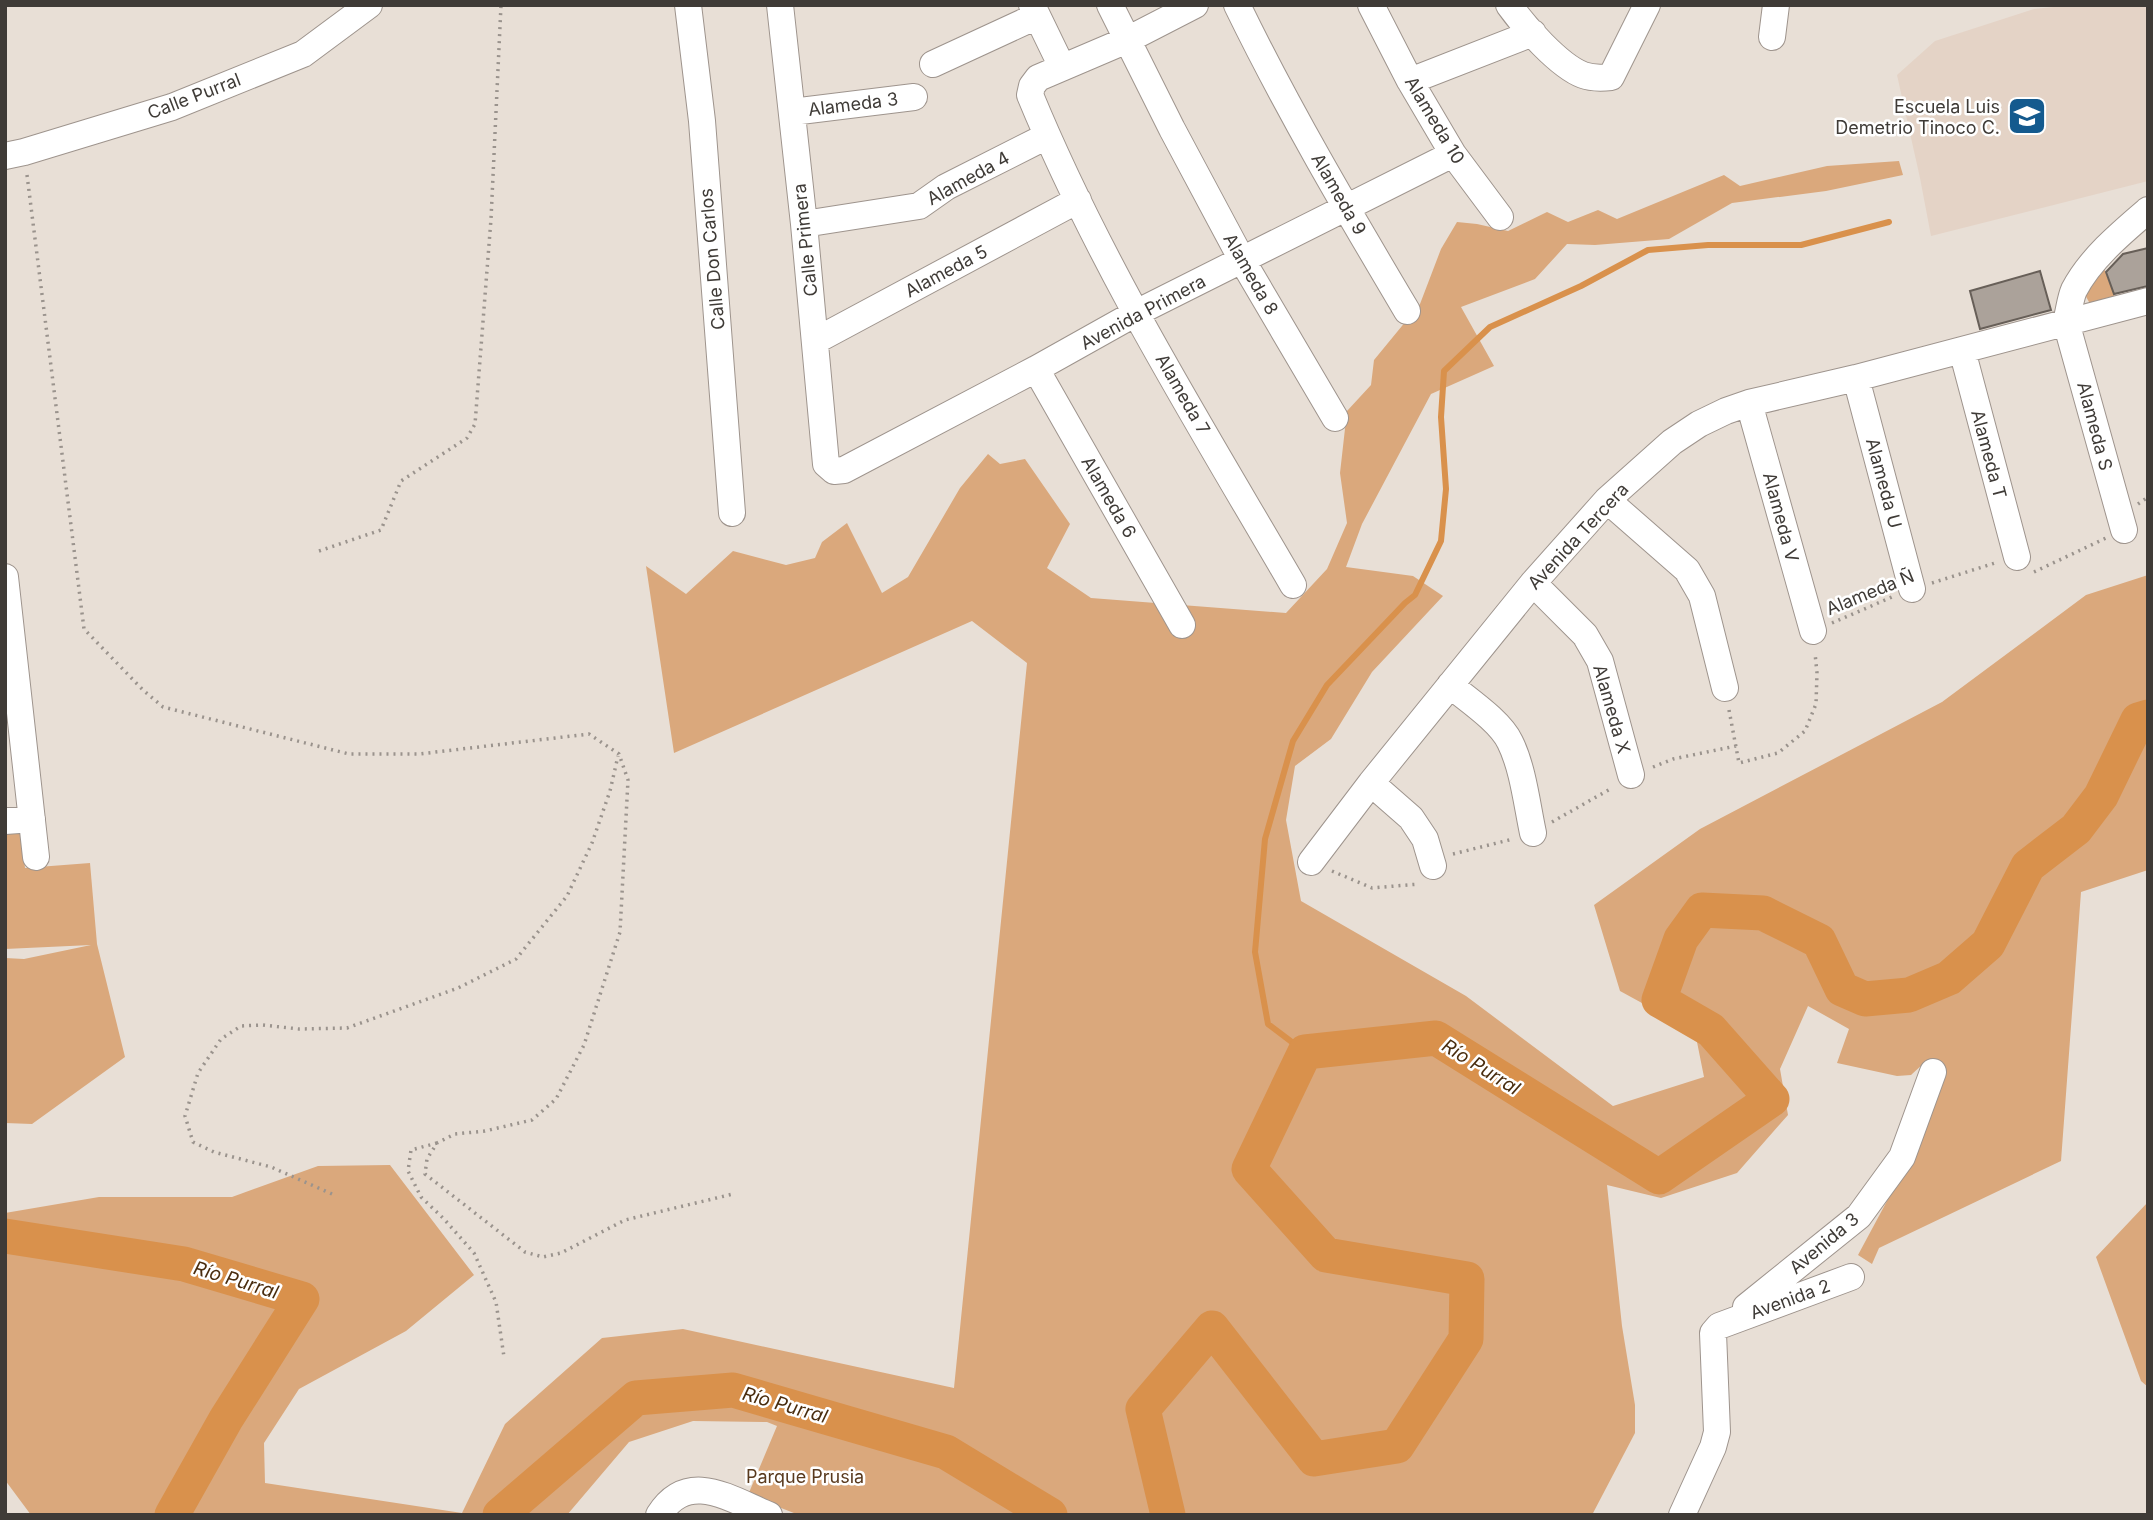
<svg xmlns="http://www.w3.org/2000/svg" width="2153" height="1520" font-family="Inter,sans-serif">
<style>
.built{fill:#e4d3c6}
.green{fill:#daa87c}
.lines{fill:none;stroke-linecap:round;stroke-linejoin:round}
.stream{stroke:#d9914c;stroke-width:6}
.river{stroke:#d9914c;stroke-width:35}
.building{fill:#aba29a;stroke:#675f58;stroke-width:2}
.minor-casing{stroke:#9e948d;stroke-width:28}
.path{stroke:#9a938d;stroke-width:3.5;stroke-dasharray:2 5;stroke-linecap:butt}
.minor{stroke:#fff;stroke-width:26}
.labels{text-anchor:middle;dominant-baseline:central;stroke-width:5;stroke-linejoin:round;paint-order:stroke}
.street-label{font-size:18px;fill:#3f3b37;stroke:#fff}
.poi-label{font-size:18px;fill:#3f3b37;stroke:#fff;text-anchor:end}
.park-label{font-size:18px;fill:#593a1e;stroke:#fff}
.water-label{font-size:19px;font-style:italic;fill:#4a2d0f;stroke:#fff}
</style>
<rect width="100%" height="100%" fill="#e8dfd6"/>
<path class="built" d="M2073,5H2148V181L1931,236L1920,178L1897,75L1935,41L2034,9Z"/>
<path class="green" d="M1899,161L1903,175L1826,191L1732,203L1669,239L1595,245L1567,244L1535,279L1461,307L1494,366L1431,394L1362,524L1346,567L1413,576L1443,596L1372,672L1331,739L1295,766L1286,820L1301,901L1466,996L1613,1106L1704,1077L1695,1032L1620,991L1594,905L1700,829L1942,702L2086,595L2148,575V870L2081,892L2061,1161L1879,1248L1872,1264L1858,1255L1909,1160L1924,1063L1911,1075L1897,1076L1837,1063L1849,1029L1808,1006L1780,1069L1788,1115L1737,1173L1661,1198L1607,1185L1622,1326L1635,1405V1433L1592,1515H799L748,1495L777,1426L767,1422L693,1421L629,1442L567,1515H31L5,1480V1213L99,1197H232L318,1166L390,1165L474,1275L406,1331L299,1389L264,1443L265,1483L462,1513L505,1424L602,1338L683,1329L954,1388L1027,663L972,621L674,753L646,566L686,594L733,551L786,565L815,558L822,542L847,523L882,593L908,577L960,488L988,454L1000,464L1025,459L1070,524L1047,568L1091,598L1286,613L1327,569L1347,523L1340,473L1347,411L1371,385L1374,360L1420,304L1441,249L1457,222L1477,224L1508,231L1547,212L1568,222L1598,210L1617,219L1724,175L1740,186L1827,166Z
M2102,263L2115,297L2097,304L2089,302L2084,293Z
M21,828L25,868L90,863L97,944L125,1057L32,1124L5,1123V958L24,959L91,945L5,949V829Z
M2148,1202V1387L2141,1381L2096,1257Z"/>
<g class="lines">
<path class="stream" d="M1305,1052L1268,1024L1255,952L1265,839L1293,741L1327,685L1405,603L1415,595L1441,541L1446,489L1441,417L1444,371L1490,327L1581,286L1648,250L1708,245H1801L1889,222"/>
<path class="river" d="M5,1236L184,1264L302,1299L226,1419L172,1515
M500,1515L636,1398L733,1390L946,1452L1050,1515
M1168,1515L1143,1409L1212,1328L1314,1459L1397,1446L1466,1339L1467,1279L1326,1255L1249,1169L1305,1052L1436,1038L1659,1177L1772,1099L1711,1030L1659,1000L1681,939L1702,910L1763,913L1819,941L1842,989L1865,999L1909,995L1949,978L1988,944L2028,866L2076,829L2101,796L2138,720L2148,717"/>
</g>
<path class="building" d="M2148,248V286L2114,294L2106,272L2123,254Z
M2040,271L2051,310L1980,329L1970,291Z"/>
<g class="lines">
<g class="minor-casing">
<path id="minor" d="M688,5L702,121L732,513
M780,5L804,224L826,464L834,471L844,470L1036,369L1136,313L1453,154
M1032,5L1062,67
M1110,5L1172,129L1242,260L1335,418
M1195,5L1127,40L1038,78L1032,86L1030,95C1101,267 1200,425 1293,585
M1237,5C1288,110 1347,210 1407,311
M1371,5L1410,81L1453,154L1500,217
M1509,5C1524,26 1559,66 1583,75C1591,78 1602,78 1611,77L1647,5
M1772,37L1776,5
M933,64L1037,16
M1410,81L1533,33
M792,112L914,97
M5,156L24,152L172,107L303,54L369,5
M804,224L919,206L946,187L1047,136
M815,341L1078,200
M1962,350L2017,557
M1036,369L1182,625
M1856,378L1912,589
M1749,403L1813,631
M1607,500L1687,570L1702,596L1725,688
M2124,530L2066,322C2069,312 2070,299 2074,290C2090,259 2121,233 2148,210
M5,577L36,857
M1533,583L1585,635L1600,661L1631,775
M1450,685C1468,700 1500,721 1510,742C1523,768 1527,805 1533,833
M1371,783L1411,818L1425,839L1433,866
M5,821L32,819
M1311,862L1371,783L1533,583L1607,500L1672,442L1699,424L1726,411L1749,403L1856,378L2148,301
M1746,1307L1859,1216L1902,1157L1933,1072
M659,1515C688,1469 730,1499 769,1515
M1682,1515L1713,1447L1717,1432L1713,1333L1719,1326L1851,1277"/>
</g>
<path class="path" d="M27,175L84,629L143,690L163,707L349,754H419L589,734L619,754L628,780L620,932L584,1045L556,1099L532,1120L485,1131L455,1134L437,1143L427,1159L425,1174L525,1252L543,1257L561,1253L625,1220L733,1194
M2138,504L2148,497
M319,551L381,530L401,481L467,438L475,424L491,219L501,5
M2034,572L2106,538
M1932,583L1995,563
M1832,623L1892,597
M1729,710L1739,763L1778,753L1805,731L1816,704L1817,673L1815,653
M1653,767L1673,759L1736,746
M1552,822L1612,788
M1453,854L1513,839
M1332,871L1372,888L1419,884
M437,1143L411,1150L408,1171L421,1197L444,1219L474,1253L496,1302L504,1357
M332,1194L271,1167L214,1152L193,1142L185,1116L198,1073L221,1039L241,1026L262,1025L299,1029L347,1028L458,988L516,959L567,896L592,843L610,791L618,756"/>
<use href="#minor" class="minor"/>
</g>
<defs>
<g id="school-square" transform="scale(2.0125)"><rect x="-9" y="-9" width="18" height="18" rx="4" fill="#145a8e" stroke="#fff"/><path d="M0-5L7-2L0 1L-7-2ZM-4 1L0 2.5L4 1V4Q0 6-4 4Z" fill="#fff"/></g>
</defs>
<g fill-rule="evenodd">
<use href="#school-square" x="2027" y="116"/>
</g>
<g class="labels">
<g class="street-label">
<text transform="translate(194 96) rotate(-21)">Calle Purral</text>
<text transform="translate(853 104) rotate(-7)">Alameda 3</text>
<text transform="translate(1435 120) rotate(59)">Alameda 10</text>
<text transform="translate(968 178) rotate(-29)">Alameda 4</text>
<text transform="translate(1339 194) rotate(60)">Alameda 9</text>
<text transform="translate(805 240) rotate(-96)">Calle Primera</text>
<text transform="translate(712 259) rotate(-95)">Calle Don Carlos</text>
<text transform="translate(946 271) rotate(-28)">Alameda 5</text>
<text transform="translate(1251 274) rotate(60)">Alameda 8</text>
<text transform="translate(1143 312) rotate(-28)">Avenida Primera</text>
<text transform="translate(1183 394) rotate(60)">Alameda 7</text>
<text transform="translate(2095 426) rotate(75)">Alameda S</text>
<text transform="translate(1989 454) rotate(75)">Alameda T</text>
<text transform="translate(1884 483) rotate(75)">Alameda U</text>
<text transform="translate(1109 497) rotate(60)">Alameda 6</text>
<text transform="translate(1781 517) rotate(75)">Alameda V</text>
<text transform="translate(1578 536) rotate(-47)">Avenida Tercera</text>
<text transform="translate(1870 592) rotate(-22)">Alameda Ñ</text>
<text transform="translate(1612 709) rotate(74)">Alameda X</text>
<text transform="translate(1824 1243) rotate(-40)">Avenida 3</text>
<text transform="translate(1790 1299) rotate(-20)">Avenida 2</text>
</g>
<g class="poi-label">
<text x="2000" y="106">Escuela Luis<tspan x="2000" dy="21">Demetrio Tinoco C.</tspan></text>
</g>
<g class="park-label">
<text x="805" y="1476">Parque Prusia</text>
</g>
<g class="water-label">
<text transform="translate(1481 1067) rotate(32)">Río Purral</text>
<text transform="translate(236 1280) rotate(17)">Río Purral</text>
<text transform="translate(785 1405) rotate(16)">Río Purral</text>
</g>
</g>
<rect width="2153" height="1520" fill="none" stroke="#3f3b37" stroke-width="14"/>
</svg>
